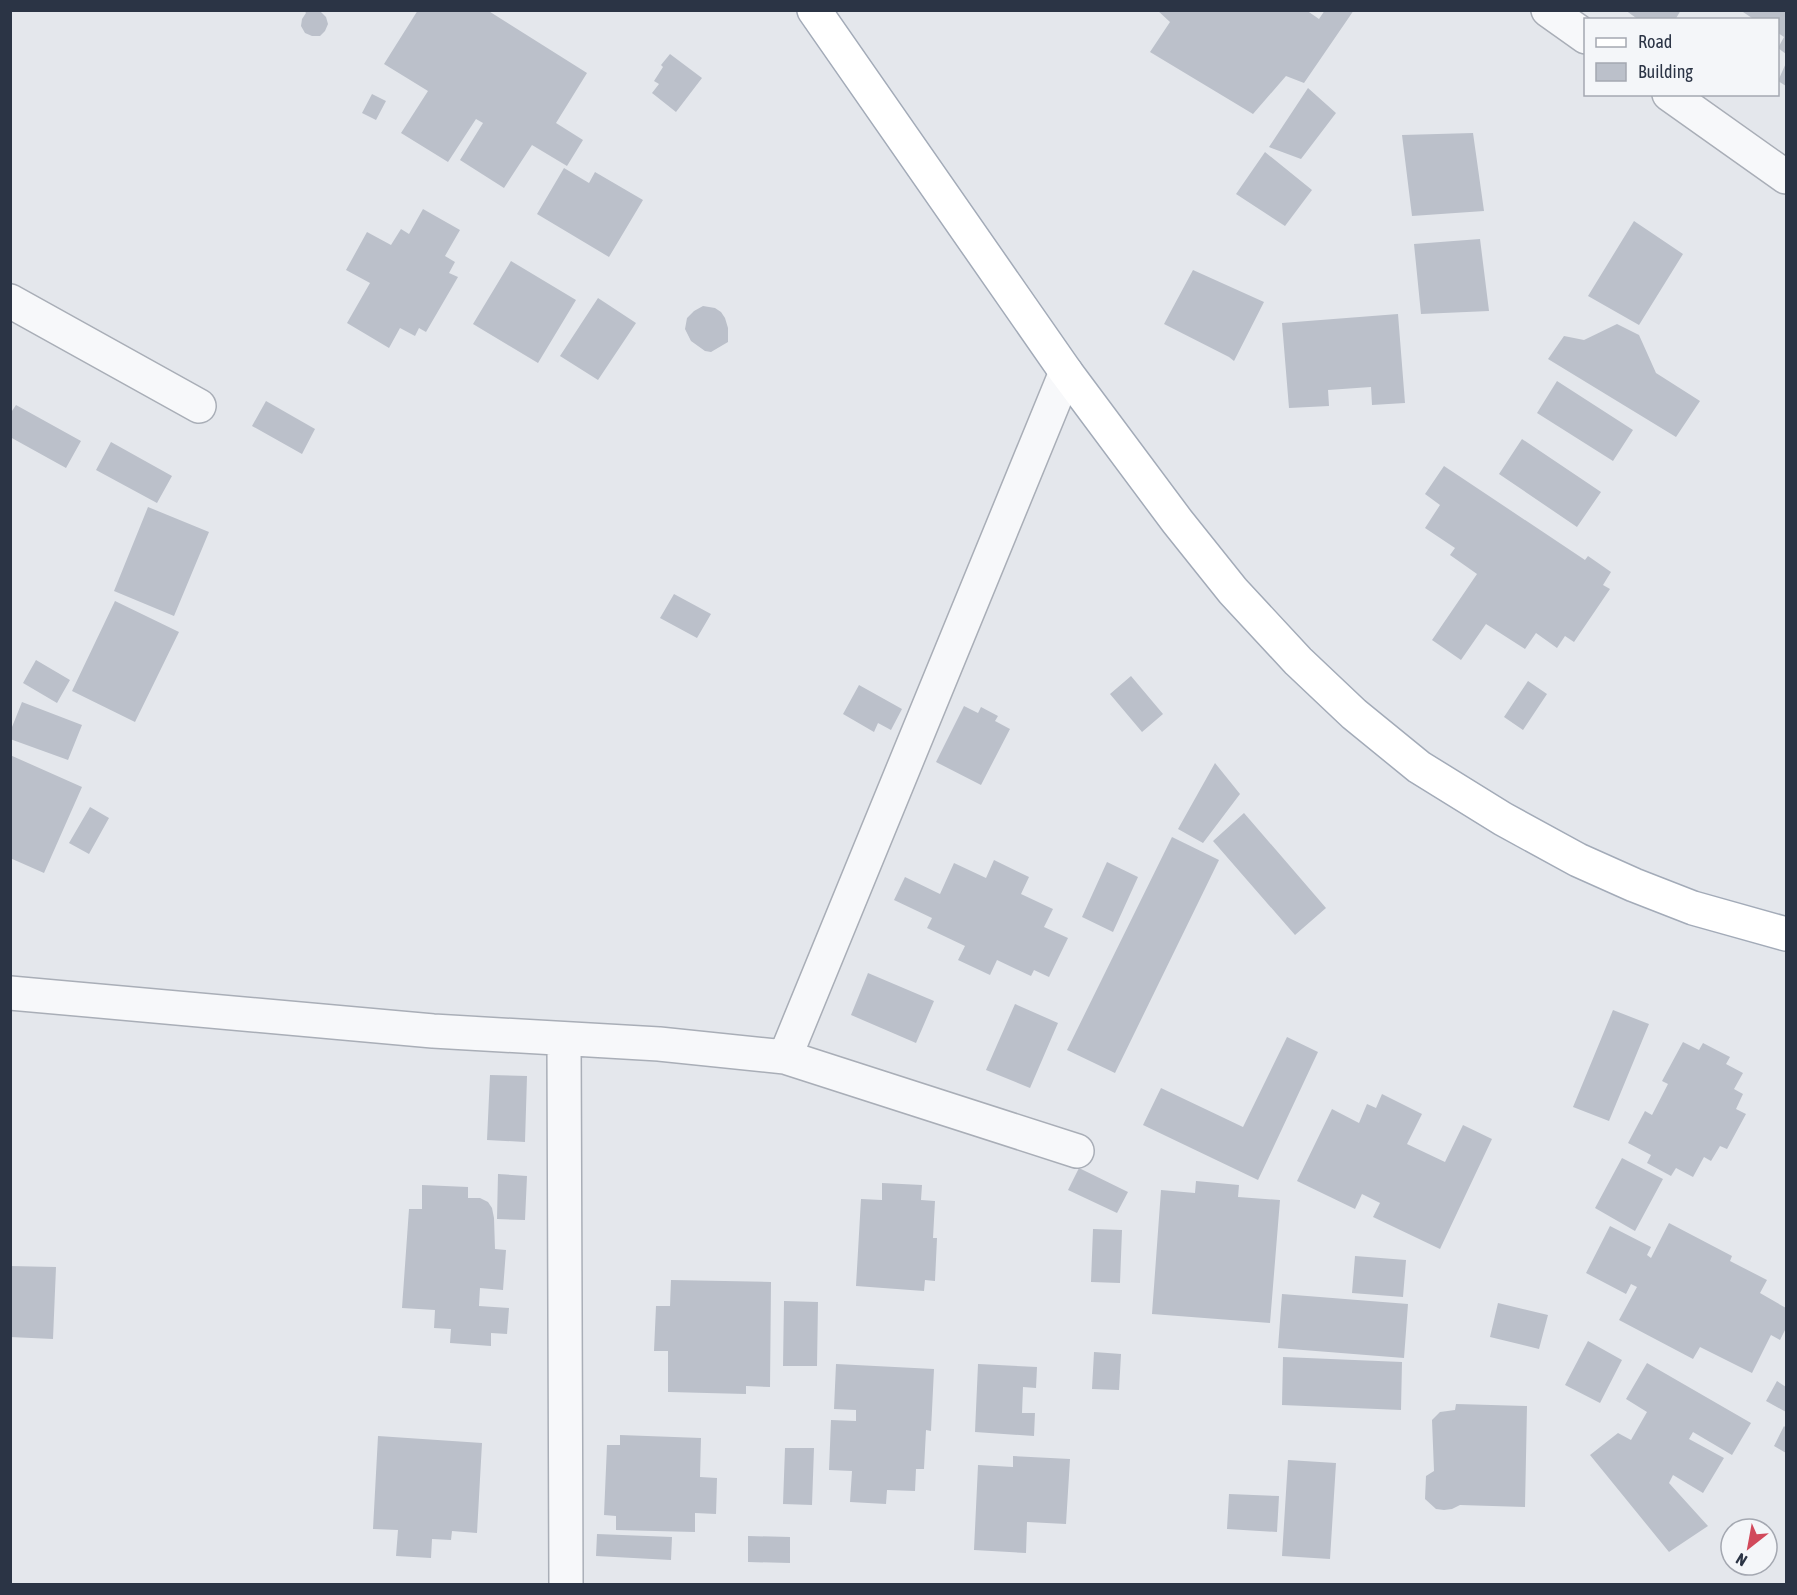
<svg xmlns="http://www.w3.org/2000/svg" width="1797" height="1595" font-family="'Asap Condensed',sans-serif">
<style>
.building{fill:#bbc0ca}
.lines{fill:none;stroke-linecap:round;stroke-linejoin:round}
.minor-casing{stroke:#a9aeb7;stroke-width:36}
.major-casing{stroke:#a3abb8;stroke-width:36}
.minor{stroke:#f7f8fa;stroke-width:33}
.major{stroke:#fff;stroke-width:33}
</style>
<rect width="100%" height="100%" fill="#e4e7ec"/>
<path class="building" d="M304,10H319L326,17L328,24L325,31L320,36H312L305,33L301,26L302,19L306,13Z
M418,10H487L587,73L556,123L583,140L567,166L532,145L504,188L460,160L483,123L476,119L448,162L401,133L428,91L384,64Z
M1157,10H1306L1319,19L1325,10H1354L1304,83L1286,76L1253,114L1150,52L1170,22Z
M1625,10H1681L1675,20H1639Z
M1744,10H1786V54L1778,48L1784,37L1778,33V20H1755L1743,12Z
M670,54L702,78L676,112L652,93L659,84L654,81L663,67L661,65Z
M1786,63V86L1778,81Z
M1308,88L1336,113L1301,159L1269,147Z
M372,94L386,101L376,120L362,113Z
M1473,133L1484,211L1412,216L1402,135Z
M1265,152L1312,190L1285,226L1236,194Z
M564,168L589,183L595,172L643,200L609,257L537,214Z
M423,209L460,230L445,256L455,262L449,273L458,277L426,332L419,328L415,336L400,328L389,348L347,323L370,283L346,270L367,232L391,245L401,229L409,234Z
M1634,221L1683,254L1639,325L1588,296Z
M1480,239L1489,311L1421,314L1414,244Z
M511,261L576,300L538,363L473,324Z
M1193,270L1264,302L1234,361L1229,357L1164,324Z
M598,298L636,323L598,380L560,356Z
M703,306L715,308L721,312L725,318L728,328V342L711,352L705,351L691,341L685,329L687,318L694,311Z
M1398,314L1405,403L1372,405L1371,387L1328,390L1329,406L1289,408L1282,323Z
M1617,324L1639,335L1656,373L1700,401L1676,437L1548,359L1564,336L1584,340Z
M1557,381L1633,430L1613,461L1537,413Z
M266,401L315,429L302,454L252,426Z
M16,405L81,441L66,468L10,437V414Z
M1522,439L1601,492L1577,527L1499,474Z
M111,442L172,476L157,503L96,470Z
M1444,466L1585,560L1588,556L1611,572L1603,585L1610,589L1574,642L1565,636L1557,648L1536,633L1525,649L1486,624L1461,660L1432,640L1477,574L1450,555L1455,548L1425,528L1440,505L1425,494Z
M148,507L209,532L174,616L114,591Z
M674,594L711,614L697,638L660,618Z
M115,601L179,632L135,722L72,691Z
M36,660L70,680L57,703L23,683Z
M1131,676L1163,714L1142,732L1110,694Z
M1528,681L1547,694L1523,730L1504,717Z
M859,685L902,709L891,730L878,723L874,732L843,714Z
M22,702L82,725L68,760L10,739V732Z
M964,706L978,713L981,707L998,716L995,721L1010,729L981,785L936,762Z
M10,755L82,787L44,873L10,858Z
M1215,763L1240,794L1203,843L1178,829Z
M90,807L109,818L89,854L69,843Z
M1244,813L1326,908L1295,935L1213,841Z
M1172,837L1219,860L1115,1073L1067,1050Z
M994,860L1029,877L1021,894L1053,909L1044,927L1068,938L1049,977L1034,970L1031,976L997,960L990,975L958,960L965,946L927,928L932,918L894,900L905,877L940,894L954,863L986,878Z
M1107,862L1138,877L1113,932L1082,917Z
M868,973L934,1001L916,1043L851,1015Z
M1015,1004L1058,1023L1030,1088L986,1070Z
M1613,1010L1649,1024L1609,1121L1573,1107Z
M1287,1037L1318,1052L1258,1180L1143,1125L1161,1088L1243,1127Z
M1683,1042L1699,1050L1703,1043L1730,1057L1726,1064L1743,1073L1734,1089L1743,1094L1736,1109L1746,1114L1727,1149L1720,1146L1711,1161L1704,1157L1693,1177L1676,1168L1671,1176L1647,1163L1651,1155L1628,1143L1645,1111L1652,1115L1668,1084L1662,1081Z
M490,1075L527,1076L525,1142L487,1140Z
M1382,1094L1422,1114L1407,1144L1445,1162L1463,1125L1492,1139L1440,1249L1373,1217L1380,1203L1362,1194L1355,1209L1297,1181L1332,1109L1359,1123L1367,1104L1376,1108Z
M1622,1158L1663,1179L1635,1231L1595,1208Z
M1079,1168L1128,1192L1117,1213L1068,1190Z
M498,1174L527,1176L525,1220L497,1219Z
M1196,1181L1239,1185L1238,1197L1280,1200L1270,1323L1152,1314L1161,1190L1195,1193Z
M882,1183L922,1185L921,1200L935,1201L933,1238H937L935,1281L925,1280L924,1291L856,1286L861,1199L882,1200Z
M422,1185L468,1187V1198H480L488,1202L492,1208L494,1218L495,1249L506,1250L503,1290L480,1288L479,1306L509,1308L507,1334L491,1333V1346L450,1343L451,1329L434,1328L435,1310L402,1308L409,1209H422Z
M1669,1223L1732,1256L1730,1261L1767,1280L1760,1293L1786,1308V1328L1780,1340L1771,1335L1752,1373L1700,1347L1693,1359L1619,1320L1637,1287L1631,1284L1626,1294L1586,1273L1610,1226L1651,1247L1647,1255L1651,1258Z
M1093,1229L1122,1230L1120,1283L1091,1282Z
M1355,1256L1406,1260L1403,1297L1352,1293Z
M10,1266L56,1267L53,1339L10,1337Z
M671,1280L771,1282L770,1387L746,1386V1394L668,1392V1351H654L656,1306H670Z
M1282,1294L1408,1304L1404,1358L1278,1348Z
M784,1301L818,1302L817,1366H783Z
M1498,1303L1548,1315L1539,1349L1490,1337Z
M1588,1341L1622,1360L1600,1403L1565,1385Z
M1094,1352L1121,1354L1119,1390L1092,1389Z
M1283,1357L1402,1362L1401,1410L1282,1405Z
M1647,1363L1751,1423L1732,1455L1693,1432L1689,1439L1724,1458L1703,1493L1673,1475L1669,1483L1708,1526L1669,1552L1590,1455L1618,1433L1631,1440L1647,1412L1626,1399Z
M836,1364L934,1369L931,1431L926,1430L924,1469H916L915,1491L887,1490L886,1504L850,1502L852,1471L829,1470L831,1420L856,1421V1410L834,1409Z
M978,1364L1037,1367L1036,1388L1023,1387L1022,1413H1035L1034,1436L975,1432Z
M1777,1381L1786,1387V1412L1766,1401Z
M1456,1404L1527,1406L1525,1507L1460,1505L1452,1509L1444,1510L1436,1509L1425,1499L1426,1476L1434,1471L1432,1420L1440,1412L1455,1410Z
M1784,1426L1786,1428V1453L1774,1446Z
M620,1435L701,1438L700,1477L717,1478L716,1514L695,1513V1532L616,1530V1516L604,1515L607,1445H620Z
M378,1436L482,1443L477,1533L452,1531L451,1540L432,1539L431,1558L396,1556L398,1530L373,1529Z
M785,1448H814L812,1505L783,1504Z
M1013,1456L1070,1459L1066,1524L1027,1522L1026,1553L974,1550L978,1465L1013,1467Z
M1288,1460L1336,1463L1330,1559L1282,1556Z
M1229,1494L1279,1496L1277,1532L1227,1529Z
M597,1534L672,1537L671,1560L596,1556Z
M748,1536L790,1537V1563L748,1562Z"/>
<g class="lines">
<g class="minor-casing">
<path id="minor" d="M1548,10L1586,37
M1669,94L1786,177
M10,301L199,406
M10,993L433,1031L659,1044L785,1057L1077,1151
M564,1039L566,1584
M785,1057L1066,372"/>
</g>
<g class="major-casing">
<path id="major" d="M814,10L1066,372L1177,521L1233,591L1298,661L1354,714L1419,767L1503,819L1578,860L1634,885L1693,908L1786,934"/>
</g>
<use href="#minor" class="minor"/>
<use href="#major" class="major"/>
</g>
<rect width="1797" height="1595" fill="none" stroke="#2b3445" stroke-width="24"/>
<rect x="1584" y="18" width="195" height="78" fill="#f4f6f9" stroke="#a4a8b1" stroke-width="1.5"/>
<rect x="1596" y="38" width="30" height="9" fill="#ffffff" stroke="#a4a8b1" stroke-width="1.5"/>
<text x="1638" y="48" font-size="18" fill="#2b3445">Road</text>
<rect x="1596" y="63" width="30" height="18" fill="#bbc0ca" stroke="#a4a8b1" stroke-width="1.5"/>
<text x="1638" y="78" font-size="18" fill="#2b3445">Building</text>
<g transform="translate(1749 1547) rotate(211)"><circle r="28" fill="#f4f6f9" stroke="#a4a8b1" stroke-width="1.5"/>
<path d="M0-4.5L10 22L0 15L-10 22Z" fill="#d1495b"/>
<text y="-9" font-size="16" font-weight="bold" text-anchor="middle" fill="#2b3445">N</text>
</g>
</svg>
